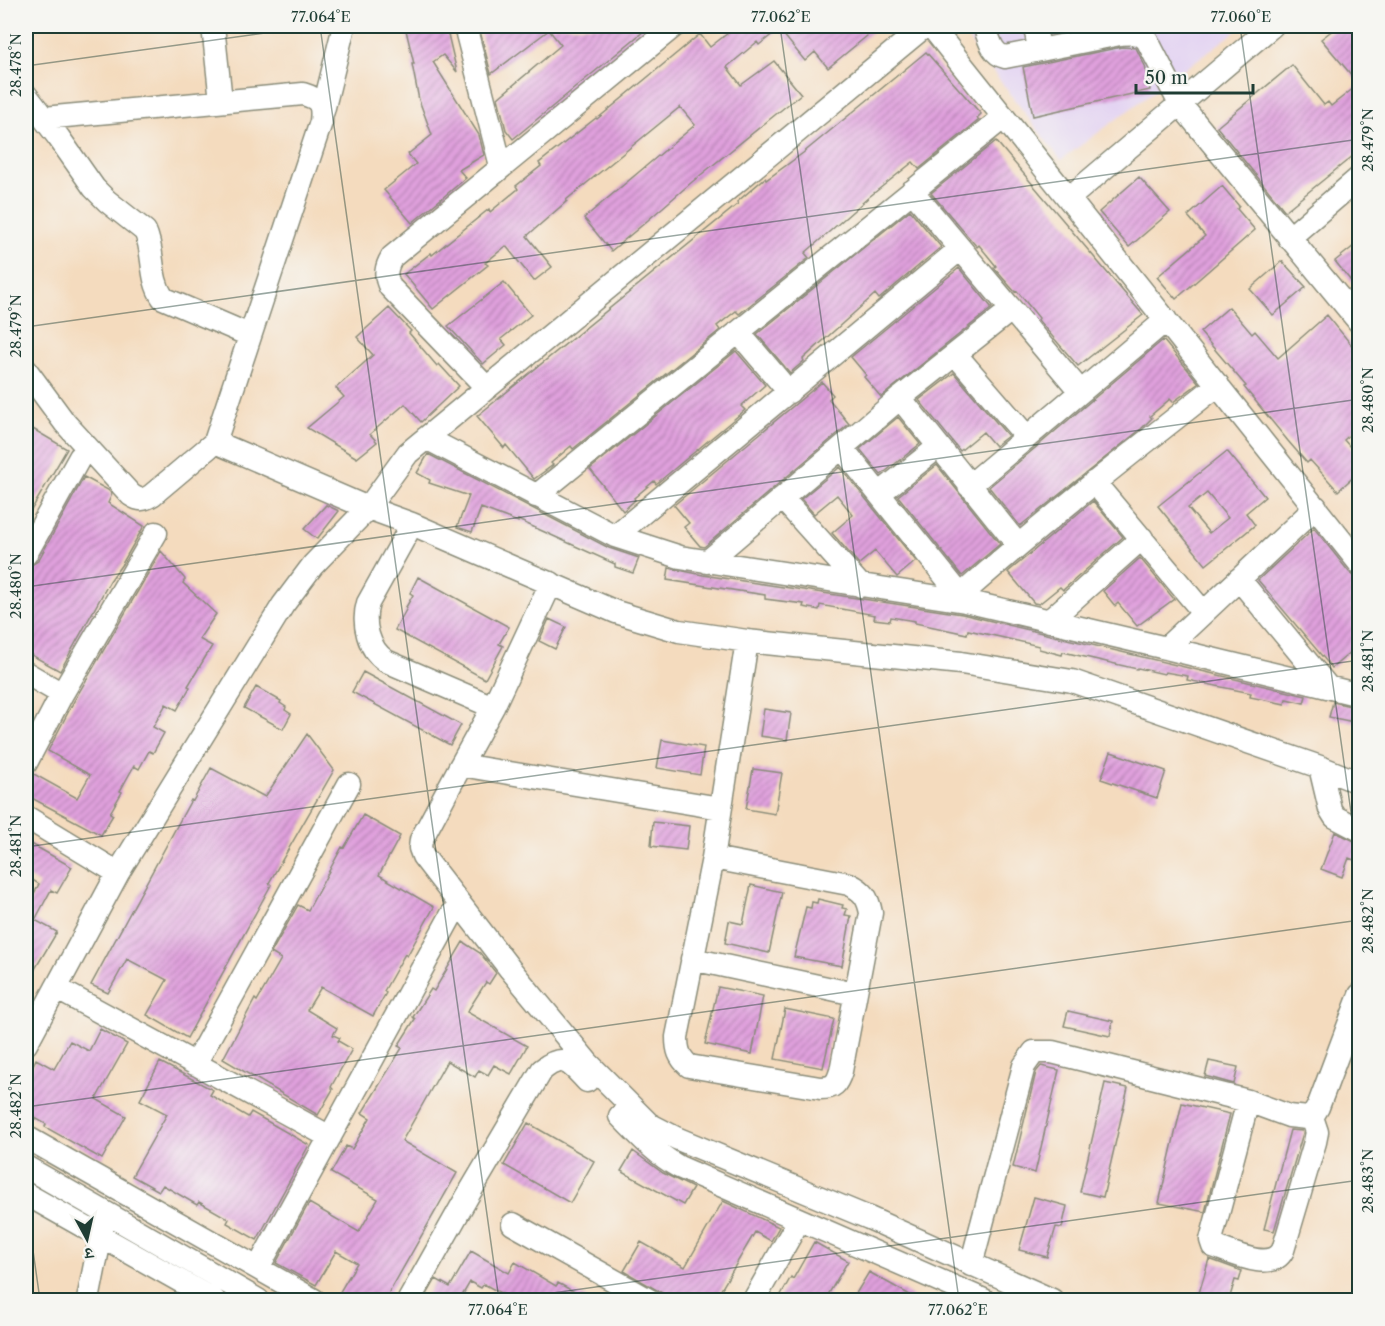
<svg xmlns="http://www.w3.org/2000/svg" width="1385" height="1326" font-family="'Libre Caslon Text','Noto Serif Devanagari',serif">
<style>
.built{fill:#e3d3f2}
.building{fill:url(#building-hatch);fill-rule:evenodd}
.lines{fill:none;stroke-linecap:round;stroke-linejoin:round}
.minor-casing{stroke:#8a8c79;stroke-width:25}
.minor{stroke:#fff;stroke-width:22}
.ticks{fill:none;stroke:#1f3d34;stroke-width:1.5;stroke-opacity:0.45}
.neatline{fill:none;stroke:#1f3d34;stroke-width:2}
.ticks-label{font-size:15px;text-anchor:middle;fill:#1f3d34}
</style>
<defs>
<pattern id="building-hatch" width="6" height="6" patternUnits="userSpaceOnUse" patternTransform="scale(1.5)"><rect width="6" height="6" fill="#e0a0dd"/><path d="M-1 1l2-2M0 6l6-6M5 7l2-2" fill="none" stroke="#b584b4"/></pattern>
</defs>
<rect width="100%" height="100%" fill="#f6f6f2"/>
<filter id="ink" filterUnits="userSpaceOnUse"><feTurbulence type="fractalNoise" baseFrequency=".0167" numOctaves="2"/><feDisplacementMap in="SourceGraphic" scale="12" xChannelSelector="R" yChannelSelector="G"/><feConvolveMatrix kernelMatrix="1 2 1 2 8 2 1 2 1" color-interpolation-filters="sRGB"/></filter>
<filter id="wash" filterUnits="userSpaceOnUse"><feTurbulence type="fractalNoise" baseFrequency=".008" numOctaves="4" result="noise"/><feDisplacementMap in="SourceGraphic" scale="24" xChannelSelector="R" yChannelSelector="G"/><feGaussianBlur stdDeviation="1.35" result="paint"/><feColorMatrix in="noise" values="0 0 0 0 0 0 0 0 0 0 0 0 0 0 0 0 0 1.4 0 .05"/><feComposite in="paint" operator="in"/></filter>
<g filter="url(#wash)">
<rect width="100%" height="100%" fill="#f4dbbe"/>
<path class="built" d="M958,26H1243L1061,160Z"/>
<g id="blocks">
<path class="building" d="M405,26H446L457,72L443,55L433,62L479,135L484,155L459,170L466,178L412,223L384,190L416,164L408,154L432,135L419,100L412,64H414Z
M487,26H650L513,139L506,130L498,98L561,45L549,30L491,74L480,31Z
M737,26H879L828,68L815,52L805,61L779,29L759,45L757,42L727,67L741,85L774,61L801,94L692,182L640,227L611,251L584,218L695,125L680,107L566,200L567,201L527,236L552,267L534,281L506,246L485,263L488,265L433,309L404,274L431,253L432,255L489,209L490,212L518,189L516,186L541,166L539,163L596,118L597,119L700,34L710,47Z
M1338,26H1359V151L1285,211L1217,127L1292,65L1324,105L1328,102L1331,106L1359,84L1321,39Z
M1122,47L1136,48L1145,66L1150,90L1033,116L1023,67Z
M926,52L981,114L977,118L979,120L919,169L913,162L869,197L805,253L809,258L739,314L736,311L717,326L720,330L573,449L571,446L551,463L553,465L534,479L506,445L504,448L477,416L738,204L737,202L765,178L766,180L803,153Z
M996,141L1143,315L1078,366L1038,320L1039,318L1017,291L1015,292L994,268L996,266L979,245L977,247L931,193Z
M1139,177L1170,212L1129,247L1099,212Z
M1222,186L1239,206L1237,209L1255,230L1176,299L1157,277L1205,236L1188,216Z
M910,210L941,247L879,299L875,294L803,359L804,361L790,373L757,334Z
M1359,242V291L1335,261Z
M1282,261L1306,287L1273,315L1250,289Z
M959,268L992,308L881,397L864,377L866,375L851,357Z
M504,282L531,315L501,339L506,345L483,364L448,326Z
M1229,307L1252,334L1255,331L1278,358L1327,315L1359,354V426L1344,440L1359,457V472L1338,491L1310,460L1307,463L1288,441L1244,387L1246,386L1200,332Z
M389,308L411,331L409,333L437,366L439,364L459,386L421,422L405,404L370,434L377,442L357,458L307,428L344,397L336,388L373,355L357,337Z
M1163,340L1199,383L1173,402L1170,399L1150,416L1152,418L1141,429L1020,526L989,487Z
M736,351L765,385L741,406L745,410L656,484L654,481L634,498L635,500L623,511L590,469Z
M954,373L1008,436L995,446L983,432L960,451L919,400Z
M822,382L833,395L829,399L849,424L704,547L700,546L684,527L689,523L674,505Z
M898,417L920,444L881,475L860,449Z
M26,425L67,449L26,519V456L32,445L26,441Z
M1227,451L1265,497L1246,513L1255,525L1206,565L1158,506ZM1207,493L1228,518L1209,533L1188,508Z
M428,454L609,548L639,558L633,573L615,567V564L518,520V522L481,508L472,532L457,527L469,496L429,483L430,480L417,473Z
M937,465L1000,544L962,576L898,496Z
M840,467L916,561L897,577L875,551L859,564L832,533L853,515L837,495L814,514L801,499Z
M84,477L108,490L112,494L108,503L144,526L122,564L110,581L60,671L26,652V572L28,567L38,561Z
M1093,501L1123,537L1063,590L1060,587L1039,604L1034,603L1008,572Z
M326,505L339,511L317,539L304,529Z
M1314,528L1349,572L1359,580V645L1332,668L1258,580Z
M161,551L185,579L183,583L216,614L199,639L212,646L188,686L190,687L177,710L166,704L153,727L164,733L153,753L149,751L139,769L134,766L120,791L122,792L110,813L113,815L101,835L26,795V782L29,776L34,774L77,798L90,775L48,751L74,701Z
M1140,558L1174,599L1137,626L1118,603L1115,606L1103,591Z
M669,568L703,575L962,614L1306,696L1304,703L1286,699L1285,704L1250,697L1251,693L1187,680L1188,676L1165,672L1164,674L1138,668L1137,669L1063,652L1062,655L1039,649V646L1000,637L968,630L967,634L915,623V621L891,617L890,621L874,619L875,615L820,605L819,610L803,607L804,604L765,599V595L667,580Z
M418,577L509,627L499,644L503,646L485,679L395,630L407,608L406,607L413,595L410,593Z
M549,619L566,627L555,649L539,641Z
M363,672L461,725L450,745L352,692Z
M256,687L281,701L280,703L286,707L285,710L291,714L283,729L244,708Z
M1333,702L1359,708V723L1329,717Z
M764,709L791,713L787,740L760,736Z
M307,734L334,770L269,883L271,885L187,1038L147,1015L167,980L127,959L108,993L91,985L191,800L193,801L211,768L265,797Z
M662,740L704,747L700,775L657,768Z
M1111,752L1166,771L1157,798L1101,779Z
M753,769L782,773L775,814L746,809Z
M363,815L400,836L379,875L434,907L407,956L405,954L384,991L386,993L373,1016L321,987L307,1010L337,1028L333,1035L340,1038L338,1041L352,1049L331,1087L333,1089L318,1115L223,1059L255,999L257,1001L281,959L271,953L298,905L308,910L342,847L344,848Z
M653,822L689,826L686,850L651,846Z
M1335,832L1359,843V862L1349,858L1342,877L1321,869Z
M26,841L72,867L57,893L51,890L35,920L57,932L26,984V909L39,884L26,876Z
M751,885L782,892L769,953L725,943L729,921L743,924Z
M818,899L843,905L842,908L847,909L845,915L851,916L842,966L794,957L806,907L811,908L812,902L817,903Z
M463,942L480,953L496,973L489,984L486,982L467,1012L527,1046L511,1074L494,1065L488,1075L479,1070L475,1077L447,1061L402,1141L457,1173L385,1300H335L357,1263L336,1251L316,1285L276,1263L309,1203L359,1232L378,1199L331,1173L346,1146L352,1149L370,1118L362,1113L402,1048L398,1046L415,1019L413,1017L431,989L434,991Z
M718,987L763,996L752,1054L705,1044Z
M785,1009L834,1019L823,1068L775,1059Z
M1068,1011L1113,1021L1110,1036L1064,1026Z
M100,1029L127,1044L96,1099L126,1116L102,1159L45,1127L46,1124L26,1113V1079L36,1059L54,1069L70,1041L89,1051Z
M1209,1061L1238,1067L1234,1084L1205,1076Z
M160,1062L213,1090L210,1095L248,1117L251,1112L309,1145L257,1240L227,1223L229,1219L199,1202L197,1205L163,1185L159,1191L132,1176L167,1114L140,1100Z
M1041,1066L1059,1070L1035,1173L1013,1167L1036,1072Z
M1105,1083L1128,1088L1103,1197L1080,1192Z
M1182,1103L1230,1114L1205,1212L1159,1203Z
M528,1123L594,1161L570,1203L504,1165Z
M1290,1130L1302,1131L1303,1133L1274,1231L1264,1229Z
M633,1151L663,1173L693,1188L683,1205L621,1171Z
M1034,1197L1067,1206L1062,1228L1056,1227L1047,1257L1019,1250Z
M723,1201L779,1227L771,1241L755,1232L715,1300H674L624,1271L641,1242L685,1267Z
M814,1242L848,1261L825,1300H778L791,1277L793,1279Z
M471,1251L509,1273L515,1262L556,1286L558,1283L589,1300H513L484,1284L481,1288L470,1282L463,1294L474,1300H424L436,1279L450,1287Z
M1209,1259L1242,1271L1239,1281L1235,1280L1229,1300H1197Z
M869,1272L919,1300H852Z"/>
</g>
</g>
<g filter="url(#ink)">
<use href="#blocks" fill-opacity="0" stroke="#8a8c79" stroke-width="1.5"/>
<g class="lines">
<g class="minor-casing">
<path id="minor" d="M213,26L221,101
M465,26L501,166
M931,26L1360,564
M984,26C989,37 991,54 1005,57L1120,34C1132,33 1139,32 1147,40L1180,104L1360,323
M1035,26L1039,50
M26,95L59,138L94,188L107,201L145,231C155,252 149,278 163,298L249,335
M323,111L344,26
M44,118L303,94C320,99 323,104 321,122L215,442
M912,191L1080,391
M1069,198L1272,26
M1289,238L1360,177
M738,332L789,392
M956,355L1026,436
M26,370L65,423L131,495C140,501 144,500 152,495L215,442L368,508L412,524L616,612L679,631L747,641L961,663L1072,681L1320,767L1360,783
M487,388L390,287C384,275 386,267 392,257L674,26
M900,398L1018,545
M426,438L615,536L680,557L965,601L1166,648L1360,695
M842,448L965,601
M1094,482L1203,612
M969,486L1166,320
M879,494L938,447
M536,496L1004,117
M782,498L861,586
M412,524L368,603C362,623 368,649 386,661L493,707
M615,536L960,249
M26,554L80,457
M707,562L900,398L1011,310
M1239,579L1327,686
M551,583L493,707L461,765L720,808
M960,596C1043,522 1130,454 1218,385
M1049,621L1142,538
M1166,648L1316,507
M26,673L62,694
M26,763L62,694L156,533
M461,765L421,840L420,848L423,856L510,969L588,1063L649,1124L676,1138L869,1218L1052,1300
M1320,767L1330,809L1335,817L1360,830
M26,817L118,873
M713,858L849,884C863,891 868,897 871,913L841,1071C837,1084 834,1088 820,1088L689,1066C679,1057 677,1050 677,1037L713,858L747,641
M692,959L855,994
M56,988L330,1137
M26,1044L118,873L283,605L313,565L368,508L408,453L925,26
M195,1064L349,784
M1248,1101L1211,1240L1213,1246C1231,1252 1272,1273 1283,1250L1315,1142L1317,1132L1312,1117
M620,1116C639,1135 656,1154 679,1167L984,1300
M26,1137L314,1300
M26,1167L258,1300
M26,1194L214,1300
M513,1224L649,1300
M971,1265L1024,1066L1034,1052H1052L1248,1101L1289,1116L1308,1118L1312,1117L1318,1107L1360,995
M258,1268L452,914
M88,1300L103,1224
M409,1300L467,1197L542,1070C564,1052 571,1064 587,1081
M754,1300L799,1220"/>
</g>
<use href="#minor" class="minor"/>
</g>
</g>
<path class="ticks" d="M320,26L499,1300M780,26L959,1300M1240,26L1360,876M26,66L316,26M26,327L1360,139M26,587L1360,399M26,847L1360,660M26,1107L1360,920M26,1201L40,1300M503,1300L1360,1180"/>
<rect width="1385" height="1326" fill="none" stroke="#f6f6f2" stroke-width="66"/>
<g transform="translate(87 1239) rotate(172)" stroke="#f6f6f2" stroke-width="4.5" paint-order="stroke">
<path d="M0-4.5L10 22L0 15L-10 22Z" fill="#1f3d34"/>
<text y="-9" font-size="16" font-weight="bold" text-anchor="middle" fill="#1f3d34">उ</text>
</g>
<path d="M1136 84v9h117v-9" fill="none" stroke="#1f3d34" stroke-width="3"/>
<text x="1145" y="84" font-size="18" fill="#1f3d34" stroke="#f6f6f2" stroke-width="4.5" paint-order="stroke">50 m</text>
<rect x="33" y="33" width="1319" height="1260" class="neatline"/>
<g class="ticks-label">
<text x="321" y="22">77.064°E</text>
<text x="781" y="22">77.062°E</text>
<text x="1241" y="22">77.060°E</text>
<text transform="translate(16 65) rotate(-90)" y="5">28.478°N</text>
<text transform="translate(1368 140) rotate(-90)" y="5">28.479°N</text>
<text transform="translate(16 326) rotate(-90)" y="5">28.479°N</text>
<text transform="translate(1368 400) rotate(-90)" y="5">28.480°N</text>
<text transform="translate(16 586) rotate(-90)" y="5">28.480°N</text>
<text transform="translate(1368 661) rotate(-90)" y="5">28.481°N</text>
<text transform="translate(16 846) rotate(-90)" y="5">28.481°N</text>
<text transform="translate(1368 921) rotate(-90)" y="5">28.482°N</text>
<text transform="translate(16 1106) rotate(-90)" y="5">28.482°N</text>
<text transform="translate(1368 1181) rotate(-90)" y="5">28.483°N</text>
<text x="498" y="1315">77.064°E</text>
<text x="958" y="1315">77.062°E</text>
</g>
</svg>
